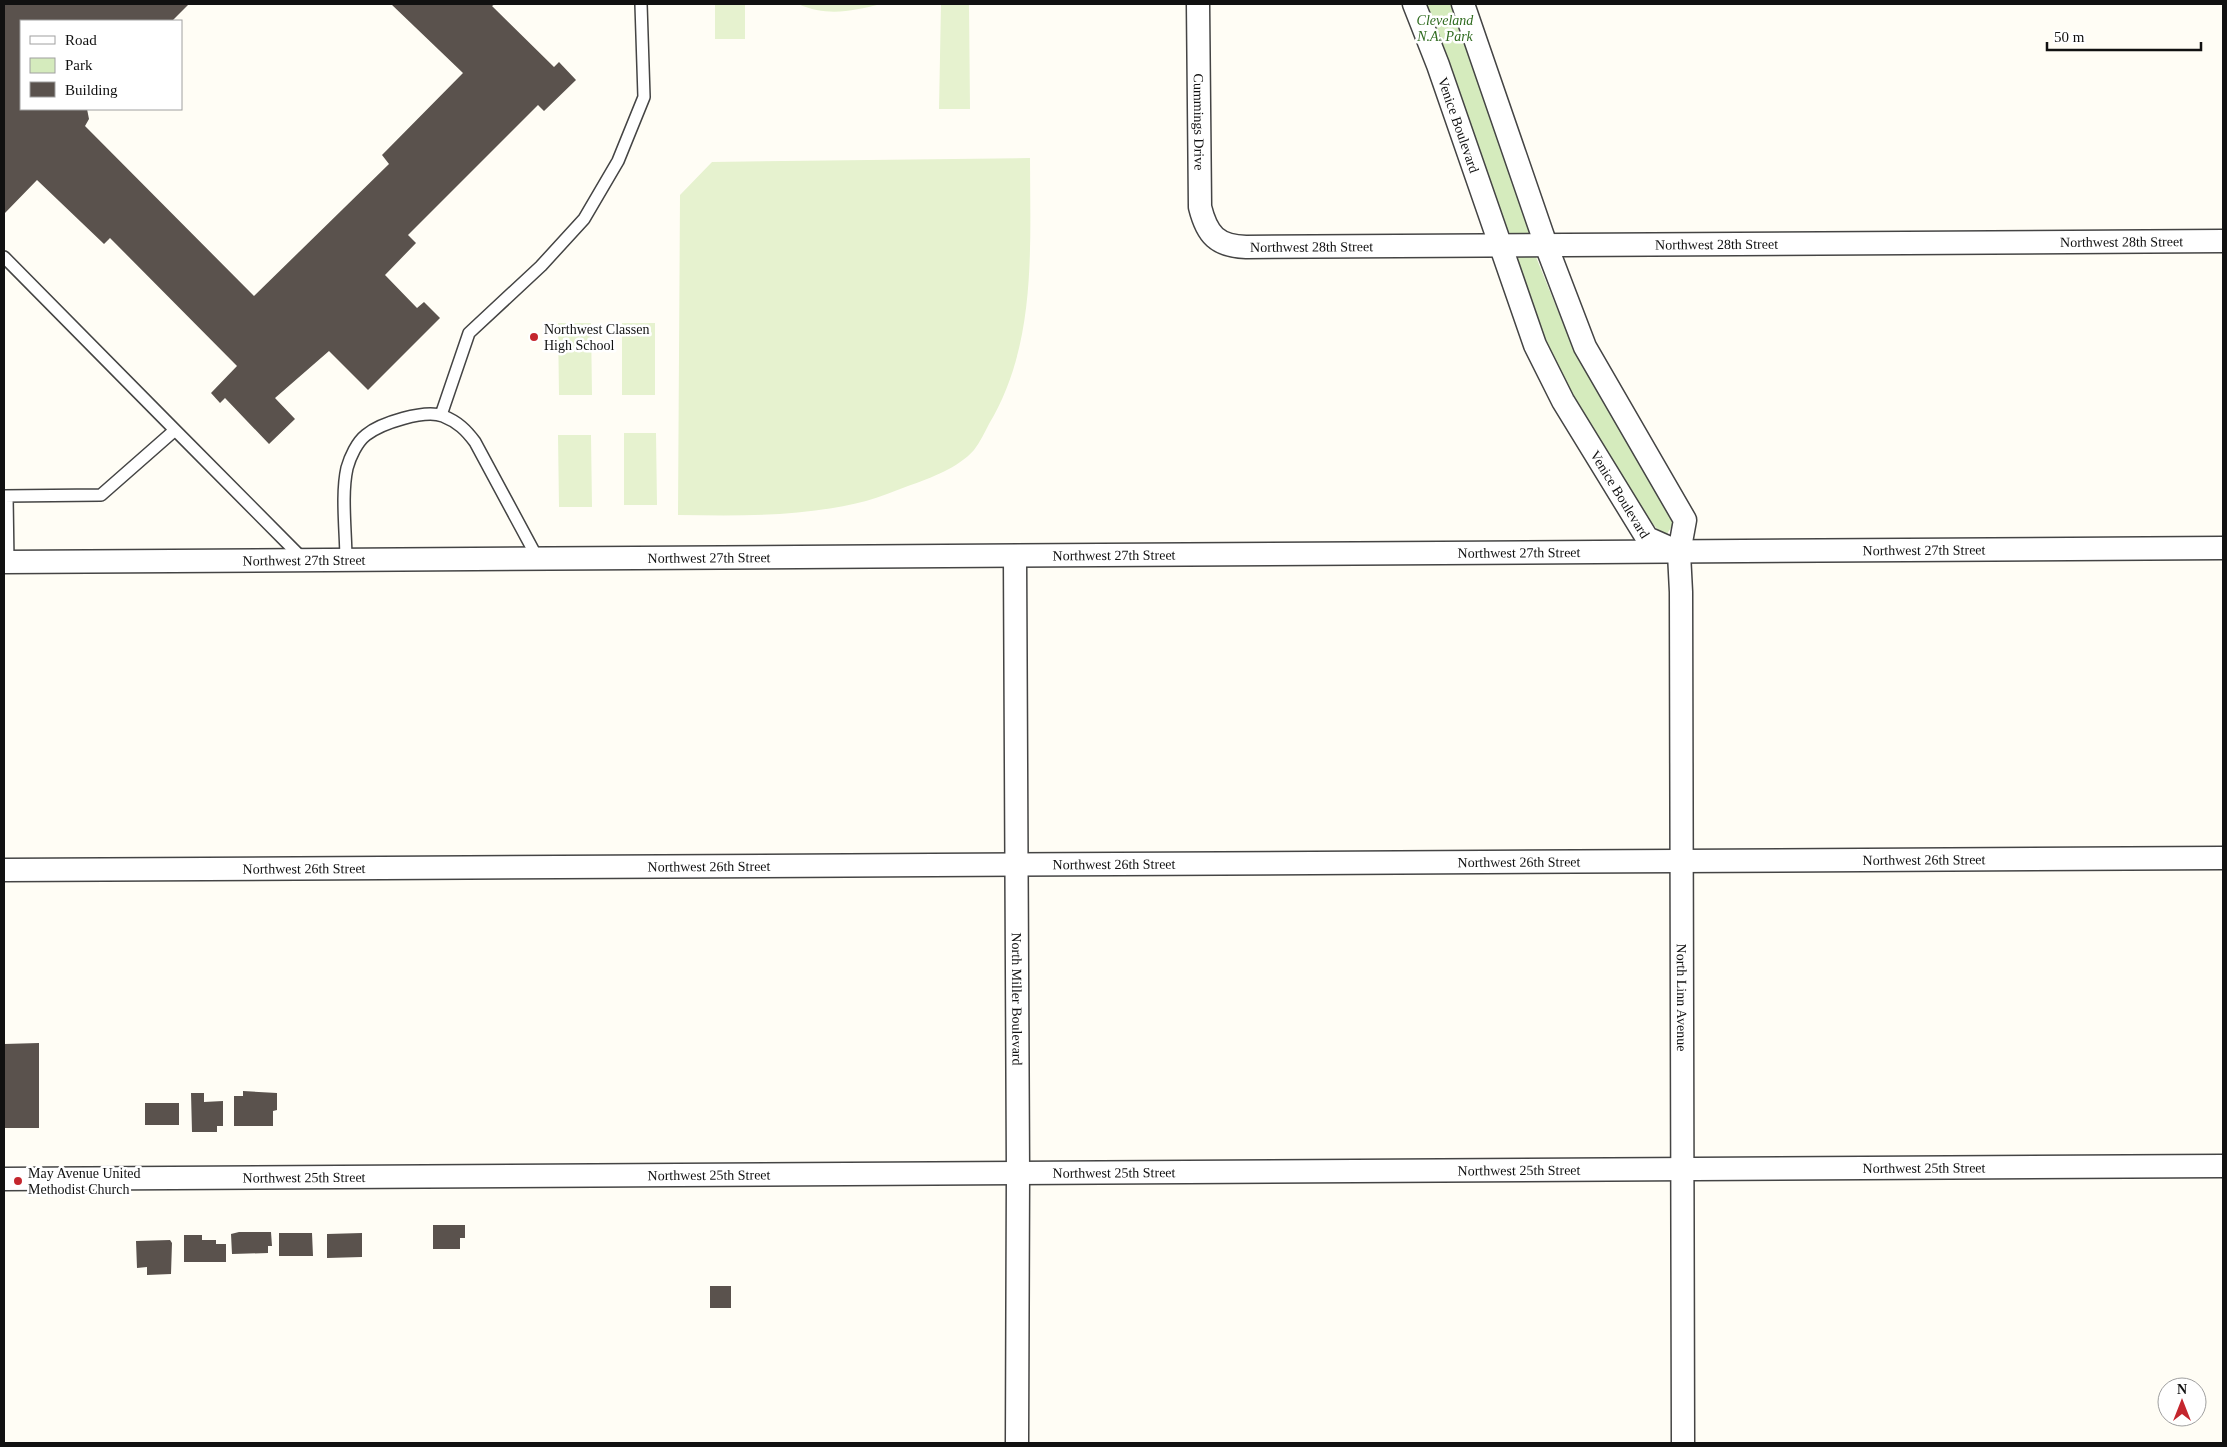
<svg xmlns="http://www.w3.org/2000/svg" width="2227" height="1447" font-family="'Times New Roman',serif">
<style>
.green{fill:#d5ebbd}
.pitch{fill:#e6f2cf}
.building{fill:#5a524d}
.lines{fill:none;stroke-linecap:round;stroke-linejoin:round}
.lane-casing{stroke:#444;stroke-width:14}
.street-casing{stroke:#444;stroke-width:25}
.lane{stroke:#fff;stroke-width:11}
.street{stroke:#fff;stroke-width:22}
.poi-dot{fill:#c4262e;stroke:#fff;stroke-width:2}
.labels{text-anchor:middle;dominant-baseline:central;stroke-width:5;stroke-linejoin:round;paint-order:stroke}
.park-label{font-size:14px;font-style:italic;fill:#2f6b1f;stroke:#fff}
.street-label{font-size:14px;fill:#111;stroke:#fff}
.poi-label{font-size:14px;fill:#111;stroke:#fff;text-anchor:start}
</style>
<rect width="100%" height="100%" fill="#fffdf5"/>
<path class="green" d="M1420,4H1453L1530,235H1512L1501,224Z
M1511,252H1534L1575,353L1674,523L1665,537L1645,516L1560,376Z"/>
<path class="pitch" d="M715,4H745V39H715Z
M798,4H881C852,11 828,17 798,4Z
M941,4H969L970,109H939Z
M1030,158C1030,248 1037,344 989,424C985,432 980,442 974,450C958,468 931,478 908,486C894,491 880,497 866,501C804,517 741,516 678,515L680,195L712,162Z
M558,323H591L592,395H559Z
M622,323H655V395H622Z
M624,433H656L657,505H624Z
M558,435H591L592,507H559Z"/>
<path class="building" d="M4,4H189L172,21H21V109H87L89,119L85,126L254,296L389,164L382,155L463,73L391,4H495L492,6L554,67L559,62L576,80L544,111L538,105L408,235L416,243L385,275L417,308L424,302L440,318L368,390L329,351L275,398L295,419L269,444L225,398L220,403L211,393L237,366L110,238L104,244L37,180L4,214Z
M39,1043V1128H4V1044Z
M243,1091L277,1093V1110L273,1111V1126H234V1096H243Z
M191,1093H204V1102L223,1101V1126H217V1132H192Z
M145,1103H179V1125H145Z
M433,1225H465V1238H460V1249H433Z
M239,1232H271L272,1246H268V1253L232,1254L231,1234Z
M279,1233H312L313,1256H279Z
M362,1233V1257L327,1258V1234Z
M184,1235H202V1240H216V1244H226V1262H184Z
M170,1240L172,1243L171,1274L147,1275V1267L137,1268L136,1241Z
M710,1286H731V1308H710Z"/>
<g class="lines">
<g class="lane-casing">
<path id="lane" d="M4,257L175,430L101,495L4,496
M441,415L469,333L541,266L584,219L618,161L644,97L641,4
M175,430L302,558
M7,496L8,562
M346,561C346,532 341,495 347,468C350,457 357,442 366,435C381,423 425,409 443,416C458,422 466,430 475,442L538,559"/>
</g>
<g class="street-casing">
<g id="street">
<path id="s1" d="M1198,4L1200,207C1207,235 1217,246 1246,247L2223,241"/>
<path id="s2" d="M1414,4L1438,65L1535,345L1563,401L1647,538L1674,550"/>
<path id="s3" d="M1463,4L1546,245L1585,347L1685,520L1679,553L1681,592L1683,1443"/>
<path id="s4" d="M1015,557L1018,1174L1017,1443"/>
<path id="s5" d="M4,562L2223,548"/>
<path id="s6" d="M4,870L2223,858"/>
<path id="s7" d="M4,1179L2223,1166"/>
</g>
</g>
<use href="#lane" class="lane"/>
<use href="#street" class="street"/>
</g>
<g class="poi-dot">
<circle cx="534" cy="337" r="5"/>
<circle cx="18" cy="1181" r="5"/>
</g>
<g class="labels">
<g class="park-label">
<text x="1445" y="20">Cleveland<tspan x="1445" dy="16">N.A. Park</tspan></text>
</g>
<g class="street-label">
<text stroke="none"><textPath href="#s1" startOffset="118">Cummings Drive</textPath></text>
<text stroke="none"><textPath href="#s2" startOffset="129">Venice Boulevard</textPath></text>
<text stroke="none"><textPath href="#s1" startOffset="1146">Northwest 28th Street</textPath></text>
<text stroke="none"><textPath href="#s1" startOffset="741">Northwest 28th Street</textPath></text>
<text stroke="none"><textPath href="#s1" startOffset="336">Northwest 28th Street</textPath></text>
<text stroke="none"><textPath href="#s2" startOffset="534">Venice Boulevard</textPath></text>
<text stroke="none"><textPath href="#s5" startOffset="1920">Northwest 27th Street</textPath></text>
<text stroke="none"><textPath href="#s5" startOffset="1515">Northwest 27th Street</textPath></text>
<text stroke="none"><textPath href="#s5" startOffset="1110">Northwest 27th Street</textPath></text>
<text stroke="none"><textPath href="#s5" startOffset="705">Northwest 27th Street</textPath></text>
<text stroke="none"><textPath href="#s5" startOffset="300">Northwest 27th Street</textPath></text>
<text stroke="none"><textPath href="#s6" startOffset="1920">Northwest 26th Street</textPath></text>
<text stroke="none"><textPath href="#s6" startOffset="1515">Northwest 26th Street</textPath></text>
<text stroke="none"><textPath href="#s6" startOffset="1110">Northwest 26th Street</textPath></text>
<text stroke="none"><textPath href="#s6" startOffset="705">Northwest 26th Street</textPath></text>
<text stroke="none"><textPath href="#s6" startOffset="300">Northwest 26th Street</textPath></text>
<text stroke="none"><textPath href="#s3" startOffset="1042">North Linn Avenue</textPath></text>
<text stroke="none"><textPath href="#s4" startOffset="442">North Miller Boulevard</textPath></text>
<text stroke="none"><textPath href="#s7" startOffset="1920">Northwest 25th Street</textPath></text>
<text stroke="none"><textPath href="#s7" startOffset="1515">Northwest 25th Street</textPath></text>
<text stroke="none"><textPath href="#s7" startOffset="1110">Northwest 25th Street</textPath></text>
<text stroke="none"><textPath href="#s7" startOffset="705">Northwest 25th Street</textPath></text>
<text stroke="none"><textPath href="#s7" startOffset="300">Northwest 25th Street</textPath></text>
</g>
<g class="poi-label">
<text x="544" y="329">Northwest Classen<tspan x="544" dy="16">High School</tspan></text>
<text x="28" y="1173">May Avenue United<tspan x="28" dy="16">Methodist Church</tspan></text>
</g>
</g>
<rect width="2227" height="1447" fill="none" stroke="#111111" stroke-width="10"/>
<rect x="20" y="20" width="162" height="90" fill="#ffffff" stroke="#a0a0a0"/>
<rect x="30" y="36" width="25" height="8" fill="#ffffff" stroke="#a0a0a0"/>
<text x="65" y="45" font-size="15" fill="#111111">Road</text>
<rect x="30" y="58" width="25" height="15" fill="#d5ebbd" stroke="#a0a0a0"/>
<text x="65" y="70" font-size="15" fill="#111111">Park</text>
<rect x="30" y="82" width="25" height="15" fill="#5a524d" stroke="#a0a0a0"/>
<text x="65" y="95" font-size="15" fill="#111111">Building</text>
<g transform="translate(2182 1402)"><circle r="24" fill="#ffffff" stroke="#a0a0a0"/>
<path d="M0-4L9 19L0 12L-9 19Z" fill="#c4262e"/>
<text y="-8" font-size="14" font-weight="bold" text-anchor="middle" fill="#111111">N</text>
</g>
<path d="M2047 42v8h154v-8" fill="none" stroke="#111111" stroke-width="2.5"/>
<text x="2054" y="42" font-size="15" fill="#111111" stroke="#ffffff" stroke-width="4" paint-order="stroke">50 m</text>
</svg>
